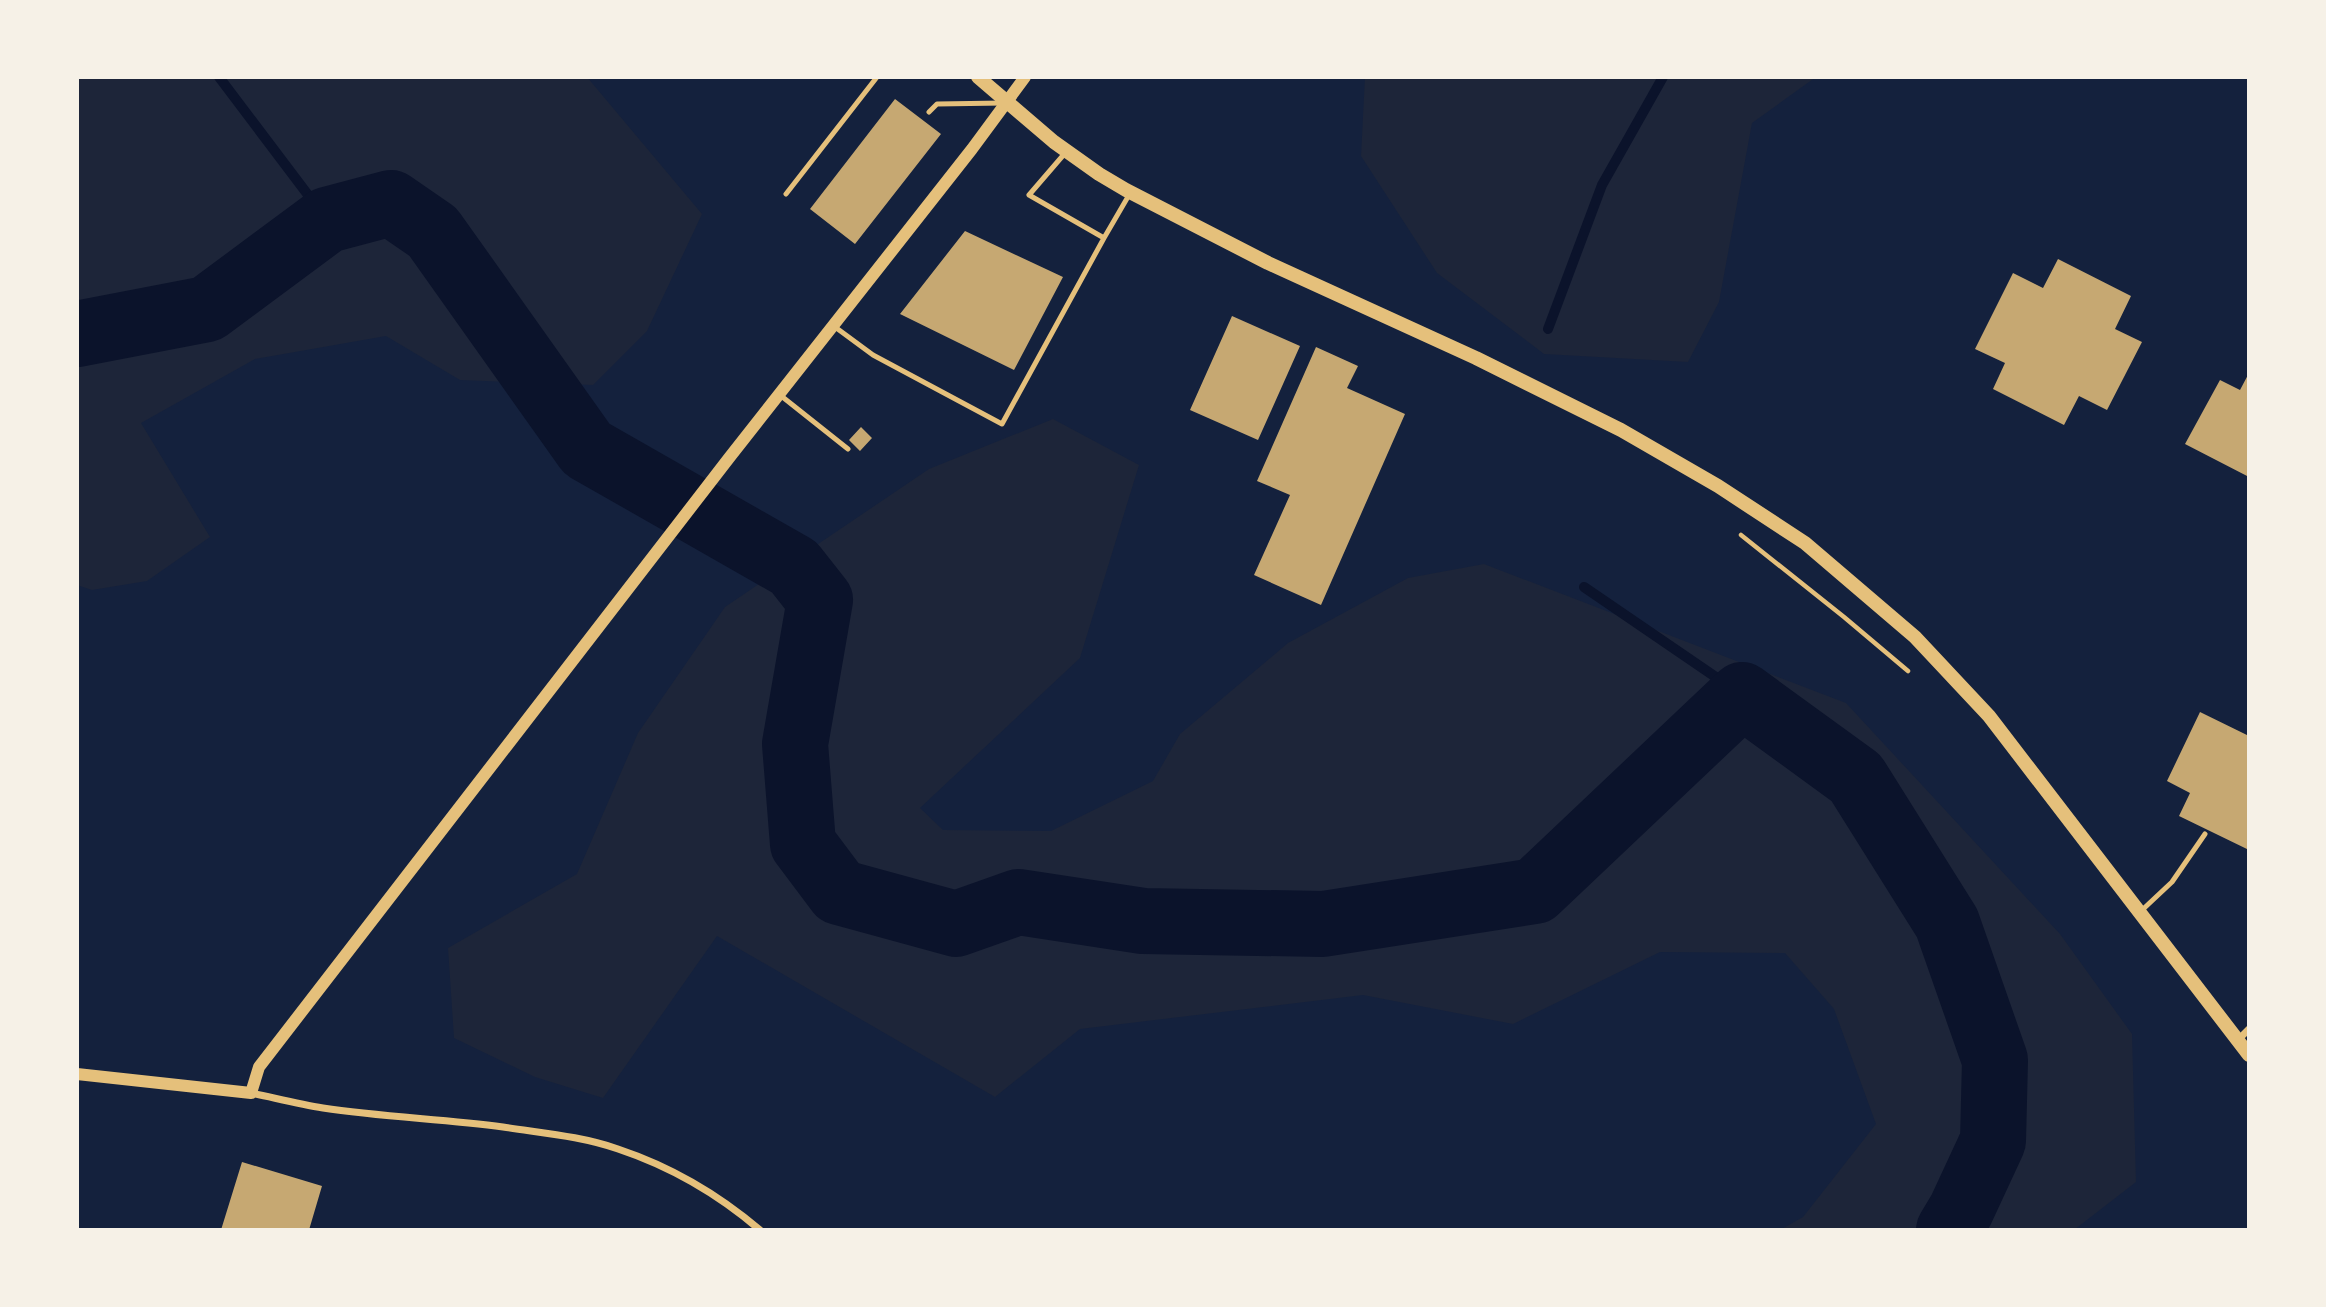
<svg xmlns="http://www.w3.org/2000/svg" width="2326" height="1307" font-family="'Open Sans',sans-serif">
<style>
.green{fill:#1d2539}
.lines{fill:none;stroke-linecap:round;stroke-linejoin:round}
.stream{stroke:#0b132b;stroke-width:10}
.river{stroke:#0b132b;stroke-width:66}
.building{fill:#c6a872}
.path{stroke:#e5c07b;stroke-width:4.5}
.service{stroke:#e5c07b;stroke-width:5}
.minor{stroke:#e5c07b;stroke-width:7}
.tertiary{stroke:#e5c07b;stroke-width:12}
.secondary{stroke:#e5c07b;stroke-width:14}
</style>
<rect width="100%" height="100%" fill="#14213d"/>
<path class="green" d="M77,77H587L702,214L647,331L593,385L460,380L386,336L255,359L141,423L210,537L147,581L92,590L77,585Z
M1365,77H1816L1752,123L1719,302L1688,362L1544,354L1437,273L1361,156Z
M1053,419L1139,465L1080,658L920,808L943,830L1051,831L1153,781L1180,734L1288,643L1408,578L1484,564L1846,703L2060,934L2132,1034L2136,1182L2074,1230H1780L1803,1217L1876,1124L1834,1009L1785,953L1660,952L1513,1024L1363,995L1080,1029L995,1097L717,936L603,1098L535,1077L454,1038L448,948L577,874L638,733L725,607L929,469Z"/>
<g class="lines">
<path class="stream" d="M219,77L327,220
M1548,329L1602,185L1663,77
M1584,587L1742,695"/>
<path class="river" d="M77,334L207,309L327,220L391,203L433,232L587,449L794,567L820,600L795,744L803,844L839,892L956,924L1018,902L1143,921L1323,924L1535,891L1742,695L1856,778L1947,923L1995,1060L1993,1141L1961,1210L1949,1230"/>
</g>
<path class="building" d="M895,99L941,134L855,244L810,209Z
M965,231L1063,277L1014,370L900,314Z
M2058,259L2131,296L2115,329L2142,342L2107,410L2079,396L2064,425L1993,389L2005,363L1975,349L2013,273L2043,288Z
M1232,316L1300,346L1258,440L1190,410Z
M1316,347L1358,366L1347,388L1405,414L1321,605L1254,575L1290,495L1257,481Z
M2249,373V477L2185,444L2220,380L2240,390Z
M861,427L872,438L860,451L849,440Z
M2200,712L2249,736V850L2179,816L2190,793L2167,781Z
M242,1162L322,1186L309,1230H221Z"/>
<g class="lines">
<path class="path" d="M1741,535L1844,617L1908,671"/>
<path class="service" d="M929,112L937,104L1003,103
M1066,152L1029,195L1104,238L1129,195
M786,194L877,77
M835,327L873,355L1002,424L1104,238
M780,395L848,449
M2140,912L2172,882L2205,834"/>
<path class="minor" d="M2237,1041L2249,1029
M251,1093C275,1098 299,1104 323,1108C383,1117 443,1119 503,1127C541,1133 581,1136 618,1149C669,1166 719,1195 760,1230"/>
<path class="tertiary" d="M77,1074L251,1093L259,1067L729,458L972,149L1025,77"/>
<path class="secondary" d="M978,77L1054,142L1099,174L1126,190L1268,263L1476,358L1621,430L1718,486L1805,543L1915,637L1989,716L2249,1055"/>
</g>
<rect width="2326" height="1307" fill="none" stroke="#f6f1e7" stroke-width="158"/>
</svg>
